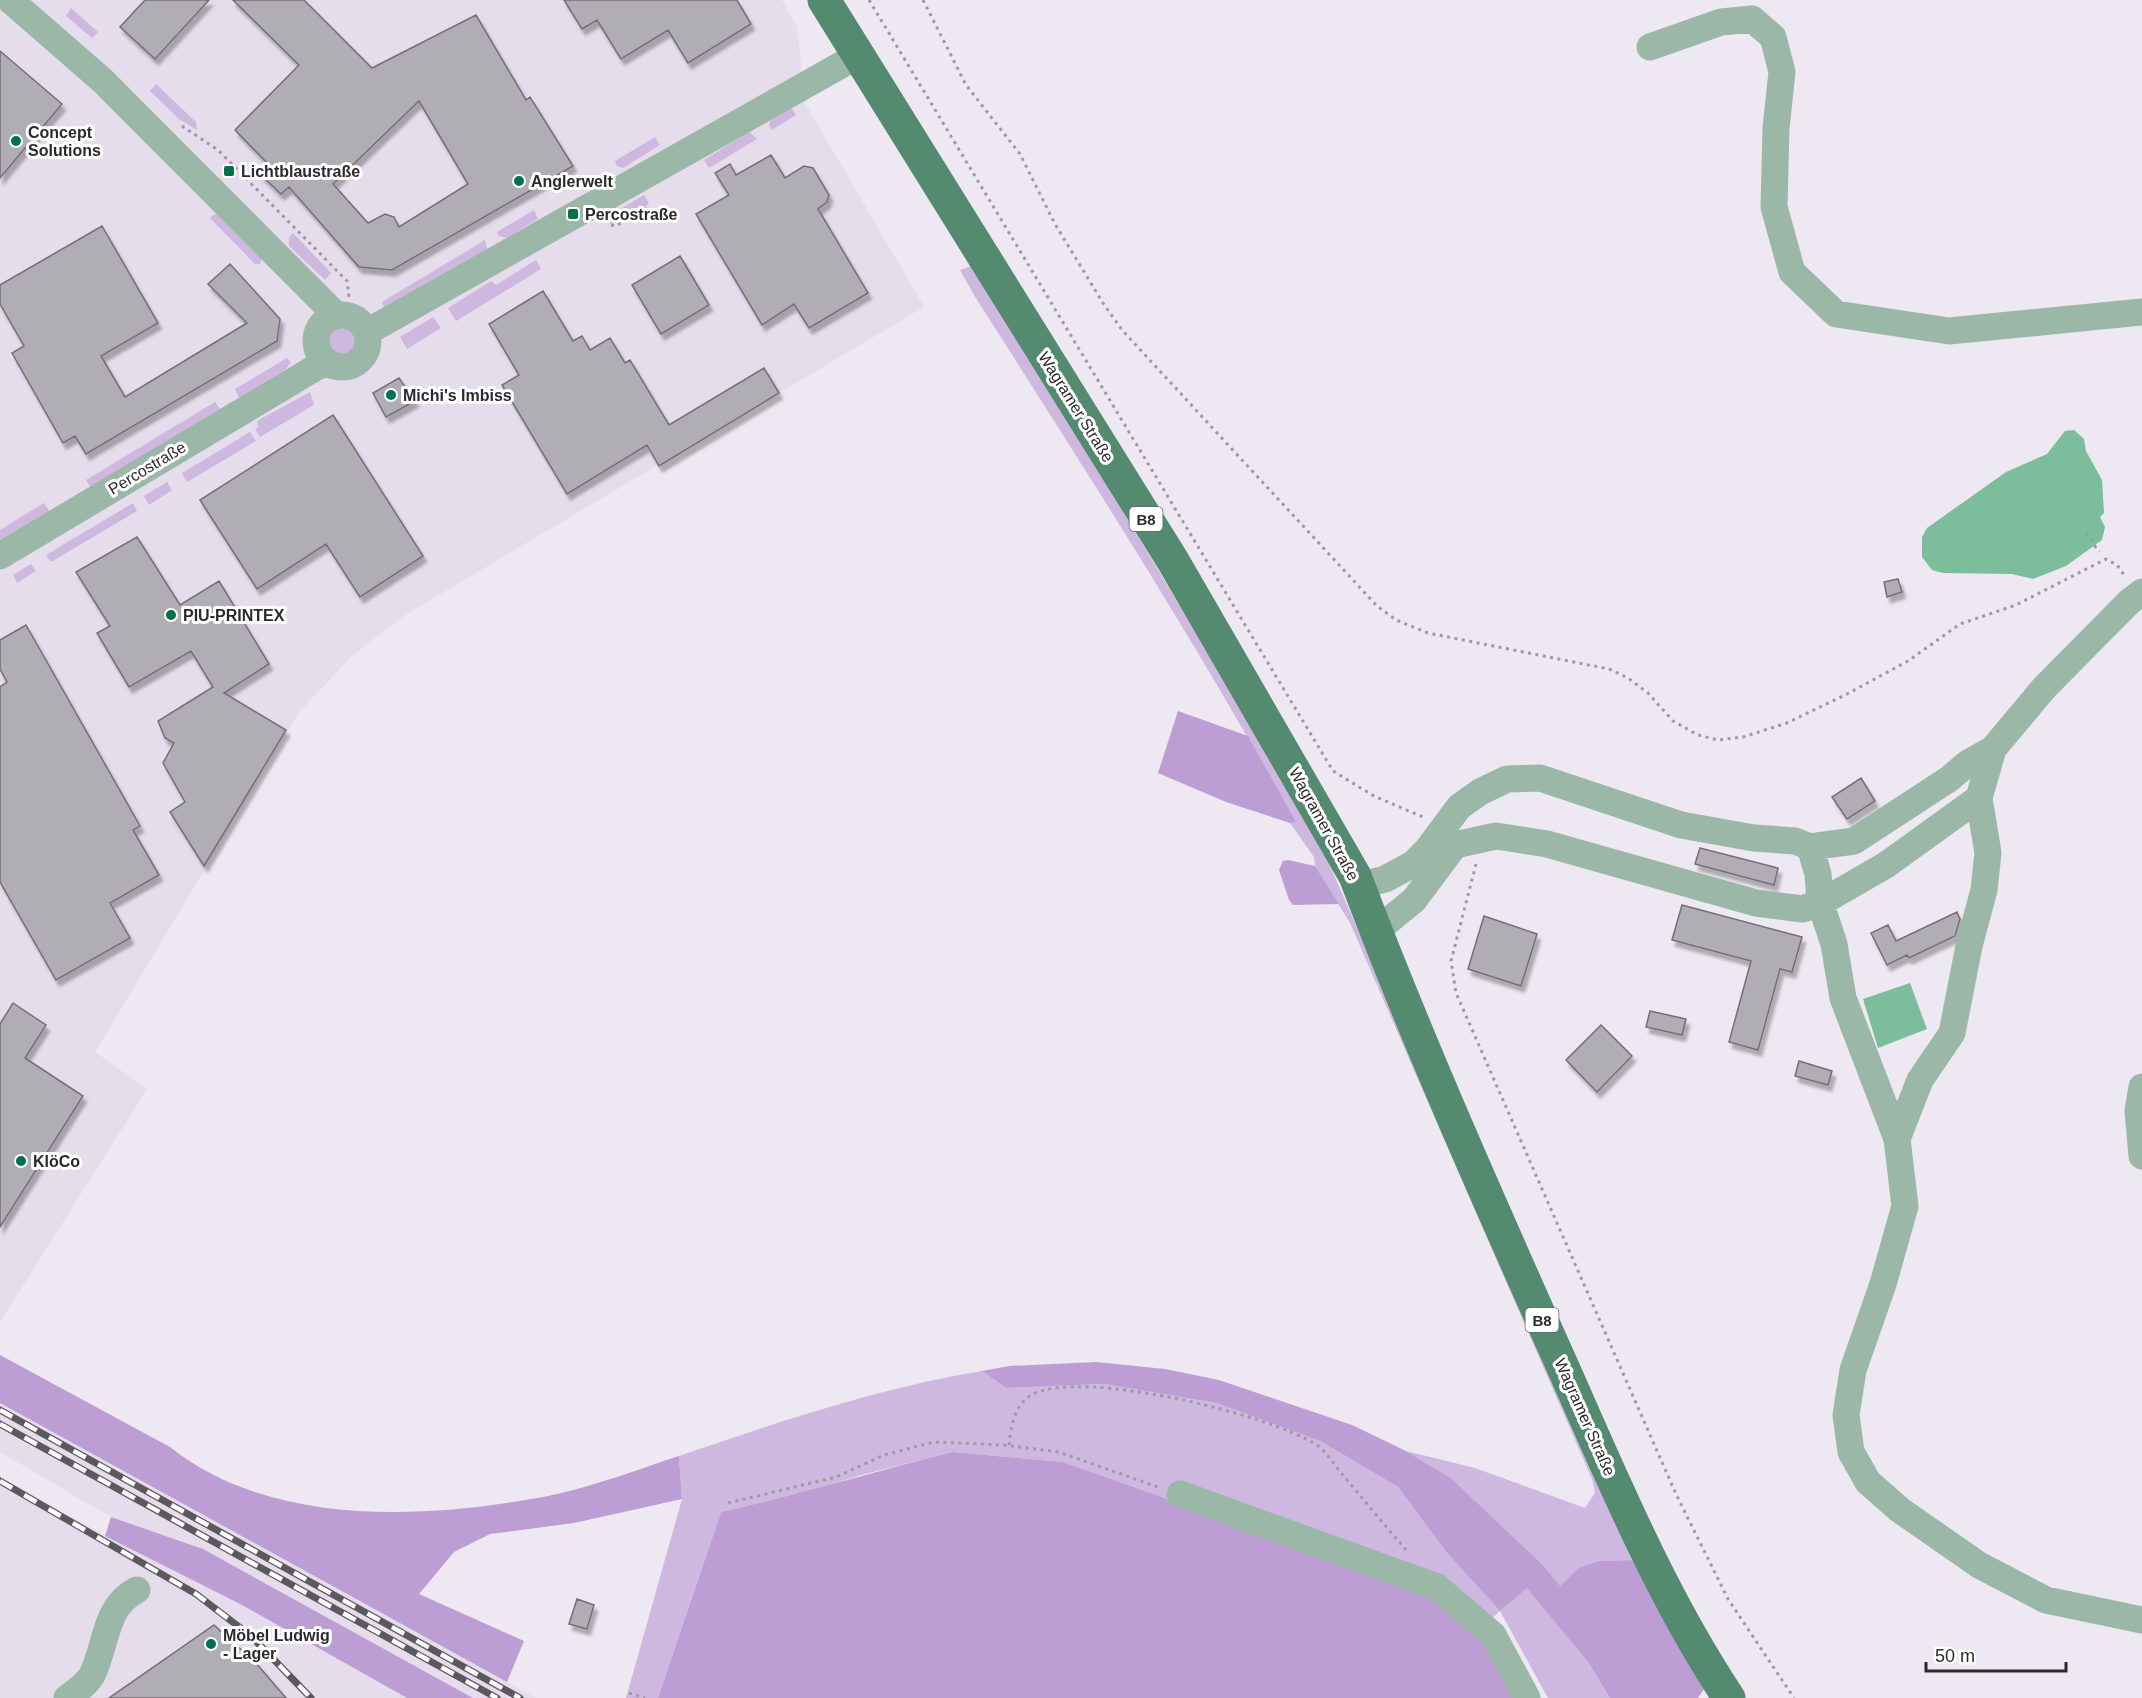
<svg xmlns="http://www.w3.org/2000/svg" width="2142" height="1698" font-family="Helvetica,sans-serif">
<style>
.built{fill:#e5dcec}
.green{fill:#ceb8df}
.forest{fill:#bd9ed4}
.water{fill:#7cbe9c}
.building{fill:#b1adb5;stroke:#746f77;stroke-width:1.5;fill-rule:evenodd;filter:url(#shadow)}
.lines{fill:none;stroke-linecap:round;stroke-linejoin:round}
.path{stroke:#9d9aa0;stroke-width:3;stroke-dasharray:3 4.5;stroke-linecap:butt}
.minor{stroke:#9bb7a7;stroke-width:27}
.major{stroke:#548a6f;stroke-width:33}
.rail-casing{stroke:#5b595e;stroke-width:7}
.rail{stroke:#fff;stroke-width:4.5;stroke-dasharray:14;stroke-linecap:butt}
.poi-dot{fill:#00714b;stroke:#fff;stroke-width:2}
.labels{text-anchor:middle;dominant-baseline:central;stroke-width:6;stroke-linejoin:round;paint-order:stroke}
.shield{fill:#fff;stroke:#6a696b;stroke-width:1.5}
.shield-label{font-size:15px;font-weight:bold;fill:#2a292c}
.poi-label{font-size:16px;font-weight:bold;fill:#2a292c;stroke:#fff;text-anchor:start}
.street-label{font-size:16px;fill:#2a292c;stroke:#fff}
</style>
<defs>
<filter id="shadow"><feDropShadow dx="3.5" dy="6" stdDeviation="1.5" flood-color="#0004"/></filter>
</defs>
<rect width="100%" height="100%" fill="#ede8f1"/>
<path class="built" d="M0,0H782L797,27L805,103L924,307L405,615L352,656L300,711L95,1052L147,1089L0,1322Z
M0,1403L536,1698H473L203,1549L111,1517L0,1452Z
M0,1477L95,1530L242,1605L407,1698H0Z"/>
<path class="green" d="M71,8L98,32L92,38L66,16Z
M156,84L196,122L197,130L179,119L150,91Z
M791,107L796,115L772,130L769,125L771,119Z
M749,132L757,139L709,168L704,160Z
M655,137L660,145L623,168L617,166L615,161Z
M644,195L649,203L646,206L611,225L606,217Z
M534,210L538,219L506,238L499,236L497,232Z
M217,213L262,259L260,264H255L210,218Z
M293,233L331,273L325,280L289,246V237Z
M485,240L487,249L384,307L382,302Z
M536,260L541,269L456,321L448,308L491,281L496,285Z
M974,265L1280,772L1331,868L1632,1560L1599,1561L1560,1587L1542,1564L1451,1478L1406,1451L1475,1468L1585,1508L1595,1493L1592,1479L1350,923L1315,866L1314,857L1290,823L1295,822C1196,641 1084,468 974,295L960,270Z
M433,317L441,328L407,349L400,337Z
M326 342a17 17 0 1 1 34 0a17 17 0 1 1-34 0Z
M287,358L291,362L284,371L239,398L235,389Z
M310,392L314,405L260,437L255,429L258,427L257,421Z
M215,402L221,410L91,488L86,480Z
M250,432L256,441L187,482L182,473Z
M167,482L172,490L149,505L144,496Z
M44,503L50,512L0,542V530Z
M133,503L137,511L51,562L46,555Z
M31,564L36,571L17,583L13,575Z
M982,1371L1006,1388L1104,1384L1216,1403L1320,1441L1398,1487L1447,1553L1500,1611L1527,1587L1588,1662L1610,1698H1548L1500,1611L1490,1620L1063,1462L953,1452L861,1475L793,1497L721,1512L658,1698H626L682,1499L679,1456C779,1422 878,1388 982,1371Z"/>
<path class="forest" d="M1178,711L1248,736L1296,822L1290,823L1226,802L1158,773Z
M1288,860L1315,866L1339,904L1293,905L1289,900L1279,870L1283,861Z
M0,1355L170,1447C272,1528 426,1519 548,1496C592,1487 636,1470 679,1456L682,1499L574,1523L490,1534L454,1552L419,1594L524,1641L507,1682L0,1403Z
M1096,1362L1165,1369L1219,1380L1352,1425L1406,1451L1451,1478L1542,1564L1560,1586L1579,1568L1599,1561L1632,1560L1706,1686L1698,1698H1610L1588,1662L1527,1588L1500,1611L1447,1553L1398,1487L1320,1441L1216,1403L1104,1384L1006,1388L982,1371L1009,1366Z
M953,1452L1063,1462L1441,1597L1490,1639L1520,1698H658L721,1512C799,1495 875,1471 953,1452Z
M111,1517L203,1549L473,1698H407L242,1605L105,1536Z"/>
<path class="water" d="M2074,430L2084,439L2086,451L2102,480L2104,513L2100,517L2105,527L2102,540L2066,566L2033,579L2012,574L1943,573L1932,570L1922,557V537L1927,528L2006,472L2047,454L2065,431Z
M1910,983L1927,1029L1878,1048L1863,999Z"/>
<path class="building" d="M145,0H209L155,59L120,27Z
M233,0H304L372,68L476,15L526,100L530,97L573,166L392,270L359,267L289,187L281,194L261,175L270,166L235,130L299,65ZM419,101L468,184L399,227L394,217L385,214L368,223L333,184Z
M564,0H737L751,24L688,63L668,30L621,59L597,20L582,29Z
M0,51L62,104L0,178Z
M771,155L785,178L804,166L813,168L829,195L827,202L818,209L868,293L809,328L794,304L762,325L696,214L729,195L715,173L730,164L736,175Z
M102,226L158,323L101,356L125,397L247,323L208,284L230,264L280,319L277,341L86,454L75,436L63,443L12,353L24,346L0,304V285Z
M680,256L709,305L661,334L632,285Z
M543,291L573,341L582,336L590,350L610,338L625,363L630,360L669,425L764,368L779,393L659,466L647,445L567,494L502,385L519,375L489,324Z
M399,378L415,401L386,417L373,393Z
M333,415L423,556L360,597L326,544L257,589L200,500Z
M137,537L180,605L219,581L269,664L224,693L286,730L204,866L170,812L185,802L163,763L174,743L165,738L158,721L213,687L191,651L129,687L97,633L110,626L76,572Z
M1898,579L1902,592L1887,597L1884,582Z
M26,625L140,826L133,830L159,875L110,903L130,938L56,980L0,882V687L7,682L0,669V640Z
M1861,778L1875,801L1847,819L1832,797Z
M1700,848L1778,868L1774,885L1695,864Z
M1682,905L1802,937L1792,972L1780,969L1758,1050L1729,1042L1751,961L1672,940Z
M1957,912L1960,919L1955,936L1909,958L1907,955L1887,965L1871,933L1888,925L1896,941Z
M1484,916L1537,934L1521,986L1468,969Z
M13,1003L46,1025L25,1058L83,1096L0,1227V1024Z
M1650,1011L1686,1019L1682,1035L1646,1027Z
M1601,1025L1632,1056L1597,1092L1566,1060Z
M1799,1061L1832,1071L1828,1085L1795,1076Z
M577,1599L594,1605L587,1629L569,1624Z
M214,1625L256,1663L286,1698H109Z"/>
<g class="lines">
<path class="path" d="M869,0L1333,771L1374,796L1423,817
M923,0L966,85L1020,154L1055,224L1103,303L1122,330L1377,606L1396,620L1428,633L1609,669L1628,678L1648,693L1673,721L1698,735L1718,740L1743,737L1787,723L1847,694L1908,661L1960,624L2016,605L2106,559L2117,565L2125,576
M182,126L218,150L347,281L349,297
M563,187L566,192
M611,225L616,226L649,207
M2086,533L2099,552
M1476,864L1451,961L1456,993L1676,1494L1728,1599L1794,1698
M1009,1445C1011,1427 1014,1404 1033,1394C1083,1369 1268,1414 1315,1444C1326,1450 1334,1465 1342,1474C1364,1500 1385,1526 1407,1551
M728,1503L836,1477L884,1455L934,1442L1004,1445L1059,1452L1158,1487
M629,1693L645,1698"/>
<path class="minor" d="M10,0L103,81L336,315
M1650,47L1721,22L1752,19L1773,37L1782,72L1776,128L1774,207L1792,272L1836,314L1949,331L2142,312
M316 341a26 26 0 1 1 52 0a26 26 0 1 1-52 0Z
M367,332L857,56
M0,556L325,362
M1810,847L1854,841L1949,779L1968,763L1993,749
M1359,886L1385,879L1413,864L1427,850L1459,807L1480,792L1507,779L1540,778L1681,825L1754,838L1795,841L1810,847L1818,874L1820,902L1834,944L1843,998L1897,1139L1905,1206L1883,1284L1853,1370L1846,1415L1851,1452L1868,1482L1900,1510L1979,1565L2046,1600L2142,1620
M1376,931L1414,900L1455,845L1496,836L1547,844L1756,903L1803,909L1827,899L1886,865L1979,798L1993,749L2044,688L2129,602L2142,592
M2142,1087L2138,1111L2142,1156
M1897,1139L1920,1080L1952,1033L1969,946L1984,890L1988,853L1979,798
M1180,1494L1437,1587L1493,1635L1527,1698
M67,1698C75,1692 87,1684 92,1675C107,1645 104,1606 137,1590"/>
<path class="major" d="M824,0L1173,561L1355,876C1415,1035 1484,1190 1553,1345C1607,1465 1656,1588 1729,1698"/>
<g class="rail-casing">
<path id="rail" d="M0,1410L520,1698
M0,1424L497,1698
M0,1481L196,1594L251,1636L311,1698"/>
</g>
<use href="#rail" class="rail"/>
</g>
<g class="poi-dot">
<circle cx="16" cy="141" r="6"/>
<rect x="223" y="165" width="12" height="12" rx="3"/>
<circle cx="519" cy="181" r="6"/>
<rect x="567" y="208" width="12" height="12" rx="3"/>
<circle cx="391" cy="395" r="6"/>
<circle cx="171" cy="615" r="6"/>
<circle cx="21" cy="1161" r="6"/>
<circle cx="211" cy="1644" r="6"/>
</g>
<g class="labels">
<g class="shield">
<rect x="1129.5" y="507" width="33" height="24" rx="4.5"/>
<rect x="1525.5" y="1308" width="33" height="24" rx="4.5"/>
</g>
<g class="shield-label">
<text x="1146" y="519">B8</text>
<text x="1542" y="1320">B8</text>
</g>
<g class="poi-label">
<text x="28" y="132">Concept<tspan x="28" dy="18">Solutions</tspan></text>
<text x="241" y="171">Lichtblaustraße</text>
<text x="531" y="181">Anglerwelt</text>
<text x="585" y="214">Percostraße</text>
<text x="403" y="395">Michi's Imbiss</text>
<text x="183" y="615">PIU-PRINTEX</text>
<text x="33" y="1161">KlöCo</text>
<text x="223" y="1635">Möbel Ludwig<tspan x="223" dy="18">- Lager</tspan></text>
</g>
<g class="street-label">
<text transform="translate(1076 407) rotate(58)">Wagramer Straße</text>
<text transform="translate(147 468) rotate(-31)">Percostraße</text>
<text transform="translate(1324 824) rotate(61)">Wagramer Straße</text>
<text transform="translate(1585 1417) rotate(66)">Wagramer Straße</text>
</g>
</g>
<path d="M1926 1662v9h140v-9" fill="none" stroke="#2a292c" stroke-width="3"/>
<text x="1935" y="1662" font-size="18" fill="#2a292c" stroke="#ffffff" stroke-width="4.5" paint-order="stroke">50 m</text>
</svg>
